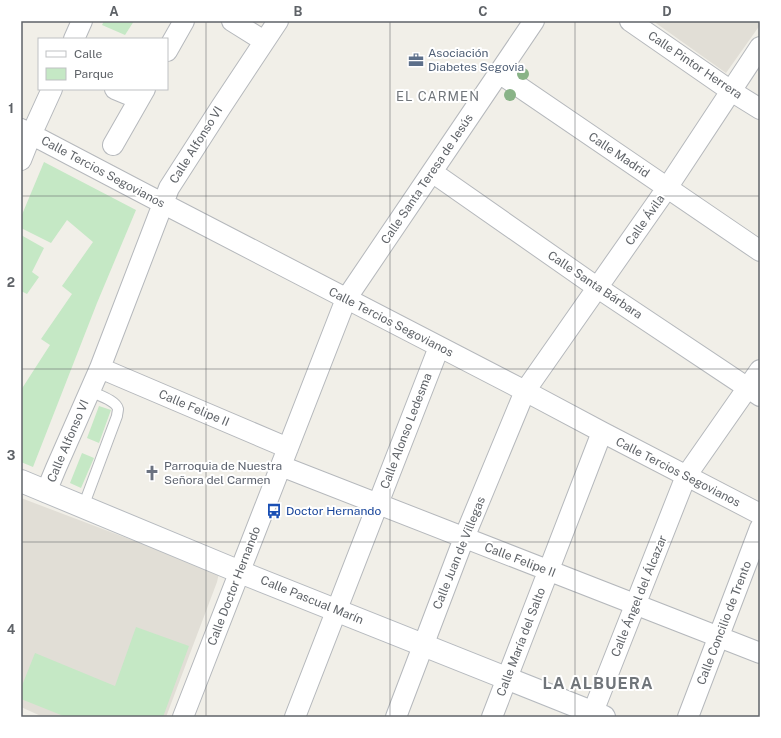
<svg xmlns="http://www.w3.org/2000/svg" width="781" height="738" font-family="'Public Sans',sans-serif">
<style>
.education{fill:#e1ded6}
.green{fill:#c5e8c5}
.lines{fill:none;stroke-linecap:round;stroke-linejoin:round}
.lane-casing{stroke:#b5b8bc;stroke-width:12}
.street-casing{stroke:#b5b8bc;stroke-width:22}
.secondary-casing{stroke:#b6babf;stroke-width:24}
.lane{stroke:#fff;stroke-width:10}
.street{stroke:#fff;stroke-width:20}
.secondary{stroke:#fff;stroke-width:22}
.tree{fill:#89b387}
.grid{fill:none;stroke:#5f6368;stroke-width:1;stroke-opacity:0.55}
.labels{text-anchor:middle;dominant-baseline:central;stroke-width:4;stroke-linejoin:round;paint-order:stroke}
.service-label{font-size:12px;fill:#4e5e75;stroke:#fff;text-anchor:start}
.street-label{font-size:12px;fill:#5f6368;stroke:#fff}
.worship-label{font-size:12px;fill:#5b616d;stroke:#fff;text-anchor:start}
.transit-label{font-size:12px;fill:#164399;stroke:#fff;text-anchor:start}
.neighbourhood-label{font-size:13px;letter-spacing:1px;fill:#70757a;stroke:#fff}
.district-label{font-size:16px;font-weight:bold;letter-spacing:1px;fill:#70757a;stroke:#fff}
.neatline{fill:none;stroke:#5f6368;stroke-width:1.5}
.grid-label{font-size:13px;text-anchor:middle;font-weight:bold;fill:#5f6368}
</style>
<rect width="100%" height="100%" fill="#f1efe8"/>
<path class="education" d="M653,21H760V25L726,73Z
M21,498L219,573L217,582L166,717H43L21,707Z"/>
<path class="green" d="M104,21H134L125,35L102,25Z
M44,162L136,210L97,303L33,467L21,462V390L50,345L41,339L72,294L62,286L93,242L67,220L51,243L21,228V217Z
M21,235L44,248L32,272L39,277L27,294L21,291Z
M99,406L111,410L99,443L87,438Z
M82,453L94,458L81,488L70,483Z
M136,627L189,646L163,717H66L21,699V688L35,653L115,686Z"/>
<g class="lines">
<g class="lane-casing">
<path id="lane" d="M83,507L117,416C117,414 118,411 118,409C116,400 97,395 90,391"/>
</g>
<g class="street-casing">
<path id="street" d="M232,21L264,41
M630,21L731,91L760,109
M74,39L82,21
M167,51L184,21
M499,73L760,251
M115,89L139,99
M21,129L164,204L525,391L602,432L760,514
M113,145L145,89
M21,160L31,135L52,89
M432,172L598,288L760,396
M100,368L288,448
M281,466L760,653
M46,492L56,468L100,368L169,188L221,107L278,21
M183,717L346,299L534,21
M295,717L439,347
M396,717L464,538L525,391L667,188L760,47
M492,717L602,432
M591,717L686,476L760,370
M688,717L760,528"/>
</g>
<g class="secondary-casing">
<path id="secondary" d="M21,481L240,572L604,717"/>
</g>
<use href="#lane" class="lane"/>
<use href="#street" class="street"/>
<use href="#secondary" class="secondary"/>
</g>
<g class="tree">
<circle cx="523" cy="74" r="6"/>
<circle cx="510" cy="95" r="6"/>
</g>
<path class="grid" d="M206,21V717M390,21V717M575,21V717M21,196H760M21,369H760M21,542H760"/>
<defs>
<g id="office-bare" transform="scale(1.2)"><path d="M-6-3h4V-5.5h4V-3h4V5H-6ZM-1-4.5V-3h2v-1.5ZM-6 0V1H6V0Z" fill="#5c6f8a" stroke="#fff" stroke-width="2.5" paint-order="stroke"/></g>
<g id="church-bare" transform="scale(1.2)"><path d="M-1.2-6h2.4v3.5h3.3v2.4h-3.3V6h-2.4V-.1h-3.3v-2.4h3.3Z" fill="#6b7280" stroke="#fff" stroke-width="2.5" paint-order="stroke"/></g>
<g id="bus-bare" transform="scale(1.2)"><path d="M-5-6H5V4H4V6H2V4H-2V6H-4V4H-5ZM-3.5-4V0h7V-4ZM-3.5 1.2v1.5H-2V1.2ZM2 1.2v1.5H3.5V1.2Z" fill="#1a4fb4" stroke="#fff" stroke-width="2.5" paint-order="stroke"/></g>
</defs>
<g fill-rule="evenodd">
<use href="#office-bare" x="416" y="60"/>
<use href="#church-bare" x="152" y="473"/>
<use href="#bus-bare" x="274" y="511"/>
</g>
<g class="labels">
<g class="service-label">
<text x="428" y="53">Asociación<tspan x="428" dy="14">Diabetes Segovia</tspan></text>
</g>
<g class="street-label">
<text transform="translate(695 65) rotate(34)">Calle Pintor Herrera</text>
<text transform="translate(196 145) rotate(-58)">Calle Alfonso VI</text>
<text transform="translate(619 155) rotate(34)">Calle Madrid</text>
<text transform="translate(103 172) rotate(28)">Calle Tercios Segovianos</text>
<text transform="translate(427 179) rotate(-56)">Calle Santa Teresa de Jesús</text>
<text transform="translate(645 220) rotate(-55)">Calle Ávila</text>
<text transform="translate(595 285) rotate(34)">Calle Santa Bárbara</text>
<text transform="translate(391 322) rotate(27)">Calle Tercios Segovianos</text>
<text transform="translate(194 408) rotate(23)">Calle Felipe II</text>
<text transform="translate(406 431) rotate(-69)">Calle Alonso Ledesma</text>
<text transform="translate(68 441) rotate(-67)">Calle Alfonso VI</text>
<text transform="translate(678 472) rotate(27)">Calle Tercios Segovianos</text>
<text transform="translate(459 553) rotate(-68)">Calle Juan de Villegas</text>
<text transform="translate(520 560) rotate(21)">Calle Felipe II</text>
<text transform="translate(234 586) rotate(-69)">Calle Doctor Hernando</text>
<text transform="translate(639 596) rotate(-68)">Calle Ángel del Álcazar</text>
<text transform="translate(312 600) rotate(22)">Calle Pascual Marín</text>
<text transform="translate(724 623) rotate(-69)">Calle Concilio de Trento</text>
<text transform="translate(521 642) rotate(-69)">Calle María del Salto</text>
</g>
<g class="worship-label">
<text x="164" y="466">Parroquia de Nuestra<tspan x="164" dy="14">Señora del Carmen</tspan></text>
</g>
<g class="transit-label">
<text x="286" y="511">Doctor Hernando</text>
</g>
<g class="neighbourhood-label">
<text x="438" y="96">EL CARMEN</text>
</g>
<g class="district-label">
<text x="598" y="683">LA ALBUERA</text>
</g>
</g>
<rect width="781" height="738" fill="none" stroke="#ffffff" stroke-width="44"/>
<rect x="38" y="38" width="130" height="52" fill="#ffffff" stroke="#bfc1c3"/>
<rect x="46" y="51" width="20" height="6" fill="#ffffff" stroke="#bfc1c3"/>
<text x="74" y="58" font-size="12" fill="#5f6368">Calle</text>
<rect x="46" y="68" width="20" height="12" fill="#c5e8c5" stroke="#bfc1c3"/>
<text x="74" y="78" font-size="12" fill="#5f6368">Parque</text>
<rect x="22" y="22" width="737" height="694" class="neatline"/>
<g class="grid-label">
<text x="114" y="16">A</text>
<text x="298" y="16">B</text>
<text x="483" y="16">C</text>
<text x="667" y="16">D</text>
<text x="11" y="113">1</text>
<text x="11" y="287">2</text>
<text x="11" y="460">3</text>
<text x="11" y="634">4</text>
</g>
</svg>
